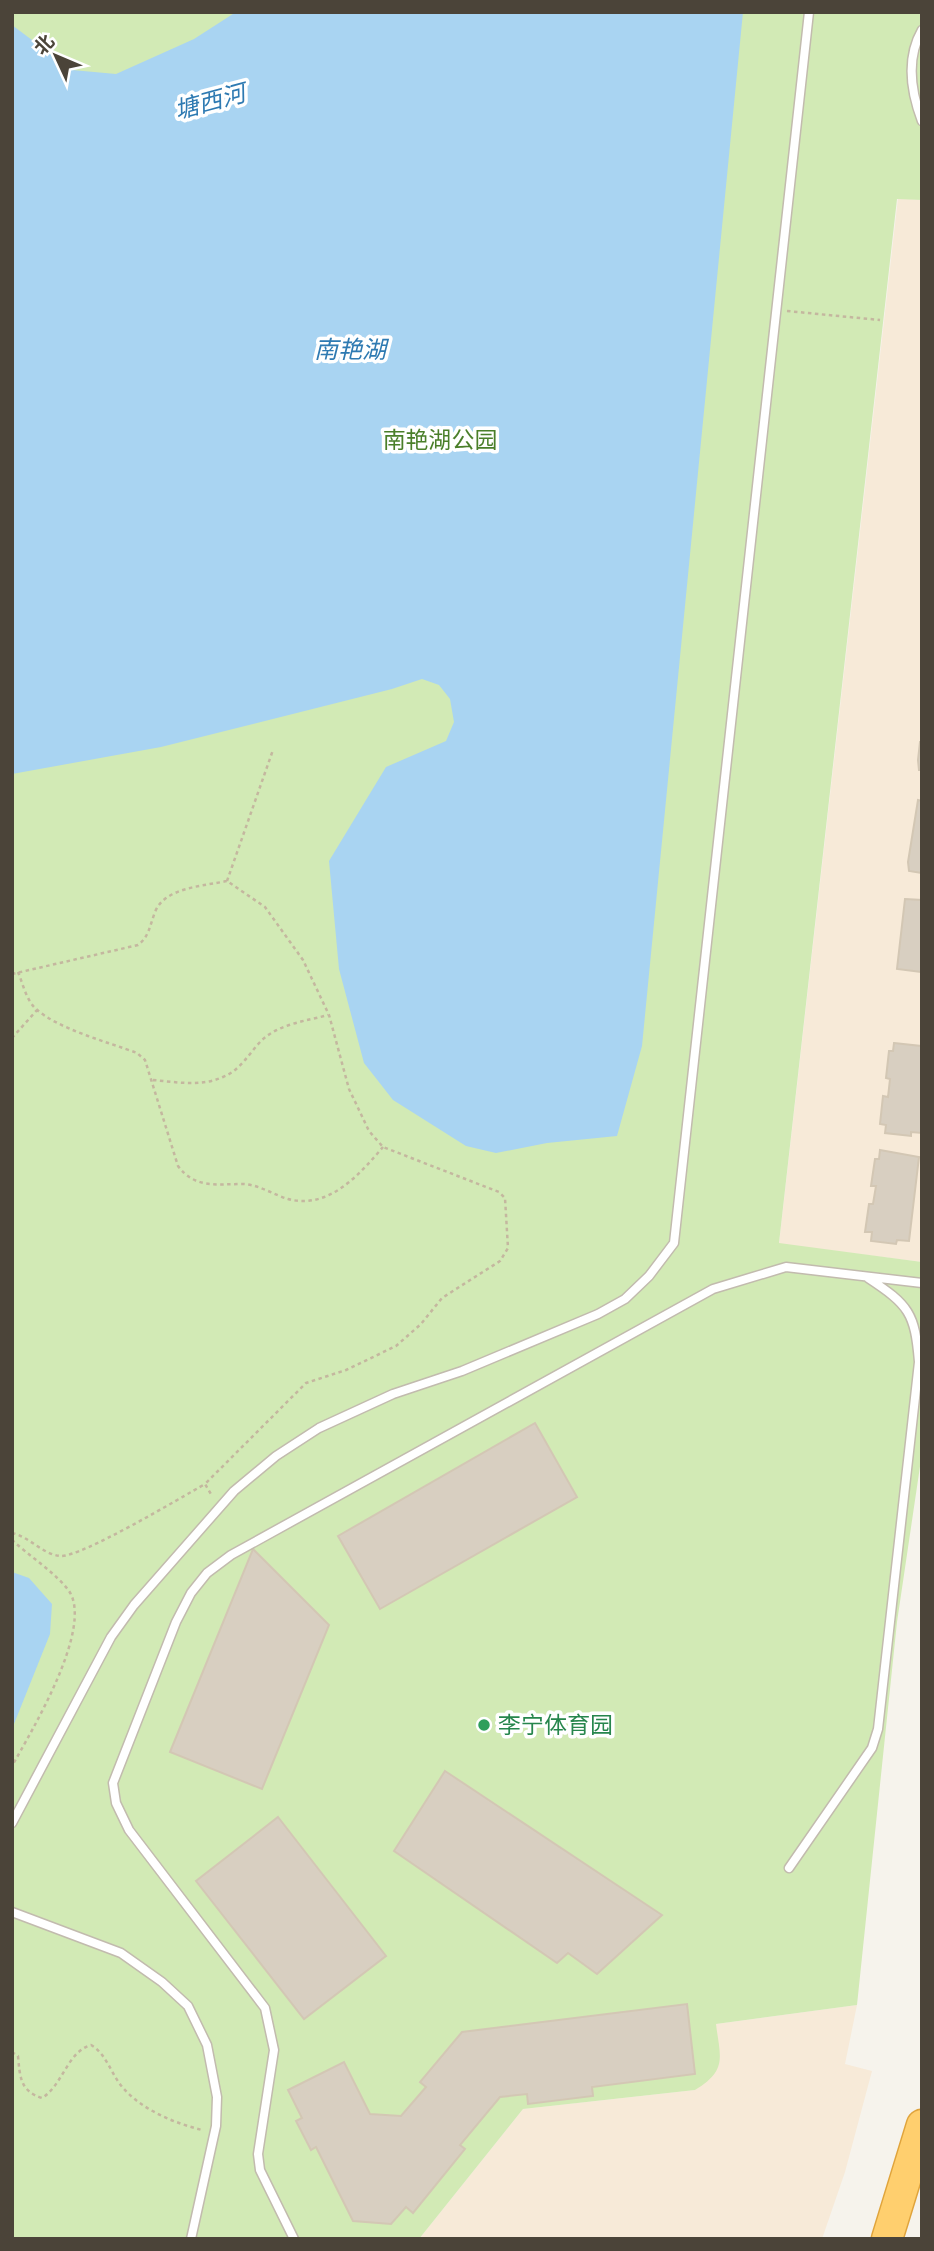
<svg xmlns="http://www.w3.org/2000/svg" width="934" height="2251" font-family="'Roboto Condensed','Noto Sans SC',sans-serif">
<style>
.commercial{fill:#f7ead8}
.green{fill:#d2eab5}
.water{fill:#a9d4f2}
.building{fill:#d8cfc1;stroke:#d3c7b4;stroke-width:2}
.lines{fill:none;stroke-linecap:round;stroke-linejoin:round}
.lane-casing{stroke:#c2bbae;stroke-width:11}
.highway-casing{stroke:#e0a43c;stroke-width:33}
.path{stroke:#c4b79f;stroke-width:2.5;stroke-dasharray:3.5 3.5;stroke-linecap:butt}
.lane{stroke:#fff;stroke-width:8}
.highway{stroke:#ffcf6e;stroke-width:30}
.leisure-dot{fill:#2e9e5b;stroke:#fff;stroke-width:2.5}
.labels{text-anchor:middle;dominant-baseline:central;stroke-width:7;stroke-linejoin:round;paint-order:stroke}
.park-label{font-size:23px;fill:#4a7f2a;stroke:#fff}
.leisure-label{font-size:23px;fill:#27864d;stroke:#fff;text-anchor:start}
.water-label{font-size:24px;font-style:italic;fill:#2e7ab2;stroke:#fff}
</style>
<rect width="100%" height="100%" fill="#f6f3ec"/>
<path class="commercial" d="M898,198L922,200V1262L779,1244Z
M857,2005L845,2064L872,2071L845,2172L822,2239H419L523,2109L695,2090L716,2024Z"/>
<path class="green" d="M12,12H922V200L897,199L779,1243L922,1262V1453L897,1622L857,2005L716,2024C720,2057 728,2070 695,2090L523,2109L419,2239H12Z"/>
<path class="water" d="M236,12H743L642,1046L617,1136L547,1143L496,1153L466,1146L393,1100L364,1063L339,969L329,861L386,767L446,741L454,722L450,699L439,685L422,679L392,689L161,747L12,774V25L72,70L116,74L194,39Z
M12,1572L29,1578L52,1604L50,1634L12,1729Z"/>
<path class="building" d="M920,742H922V770H919L918,760Z
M918,800L922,801V873L909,871L908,862Z
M905,899L922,900V972L897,969Z
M894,1043L921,1046L922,1133L911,1132V1136L885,1133L886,1125L880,1124L883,1096L888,1097L890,1079L886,1078L889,1051H893Z
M880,1150L919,1157L909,1241L897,1240L896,1244L871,1241L872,1232H865L869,1204H873L876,1186H871L875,1159H879Z
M535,1423L577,1497L380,1609L338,1536Z
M253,1549L329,1625L262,1789L170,1752Z
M445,1771L662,1915L597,1974L568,1953L557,1963L394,1851Z
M278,1817L386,1956L304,2019L196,1881Z
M687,2004L695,2074L592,2087L593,2096L528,2104L527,2094L500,2097L460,2145L465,2149L413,2213L406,2207L391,2224L353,2221L316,2147L311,2150L296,2121L302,2118L288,2090L344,2062L370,2114L401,2116L426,2087L420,2082L462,2032Z"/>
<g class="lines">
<g class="lane-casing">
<path id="lane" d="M922,30C906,58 911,92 922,121
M12,1823L111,1637L134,1605L234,1491L276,1456L319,1428L393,1394L462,1371L598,1314L625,1299L649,1276L674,1243L809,12
M789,1868L872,1748L878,1729L919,1362C915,1313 909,1305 868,1278
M12,1912L121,1953L162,1982L188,2006L207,2045L217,2097L216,2126L191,2239
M294,2239L260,2170L258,2154L274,2050L265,2008L129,1830L116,1803L113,1783L176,1622L191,1593L207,1573L231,1555L713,1289L786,1267L922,1283"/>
</g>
<g class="highway-casing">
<path id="highway" d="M887,2239L922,2125"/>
</g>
<path class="path" d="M787,311L880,320
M227,881L273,750
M18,972C23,984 26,999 35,1008C57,1029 108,1042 137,1053L145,1060L178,1166C195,1189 217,1184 242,1184C258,1184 274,1195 288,1199C329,1210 360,1174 383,1147
M12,974L138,945C149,937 150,925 155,912C165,887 204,886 227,881L265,907L303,960L329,1015L349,1089L369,1131L383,1147L499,1192L505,1198L508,1248L500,1261L442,1298L421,1324L396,1346L346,1370L306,1383L205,1484
M12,1038L37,1010
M153,1080C176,1082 201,1087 223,1077C241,1070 249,1053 262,1040C279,1024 306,1021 328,1015
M12,1533C30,1537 42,1554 60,1556C80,1558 182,1497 205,1484L212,1496
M12,1540C29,1556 55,1572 69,1591C94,1628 31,1732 12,1766
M12,2052L18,2056C20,2077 20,2091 42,2098C63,2085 67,2052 91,2045C107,2054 111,2075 124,2089C143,2110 174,2123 202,2130"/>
<use href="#lane" class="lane"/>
<use href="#highway" class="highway"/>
</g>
<circle class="leisure-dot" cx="484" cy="1725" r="7"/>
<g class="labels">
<g class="park-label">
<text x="440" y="440">南艳湖公园</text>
</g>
<g class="leisure-label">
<text x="498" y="1725">李宁体育园</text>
</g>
<g class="water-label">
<text transform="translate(210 102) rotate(-15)">塘西河</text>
<text x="350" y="350">南艳湖</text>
</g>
</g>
<rect width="934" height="2251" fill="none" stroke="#4b4439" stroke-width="28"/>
<g transform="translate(56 56) rotate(314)" stroke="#ffffff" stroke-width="5" paint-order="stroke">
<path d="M0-5L12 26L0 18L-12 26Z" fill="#4b4439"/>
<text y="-10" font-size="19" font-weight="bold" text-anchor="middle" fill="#4b4439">北</text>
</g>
</svg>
